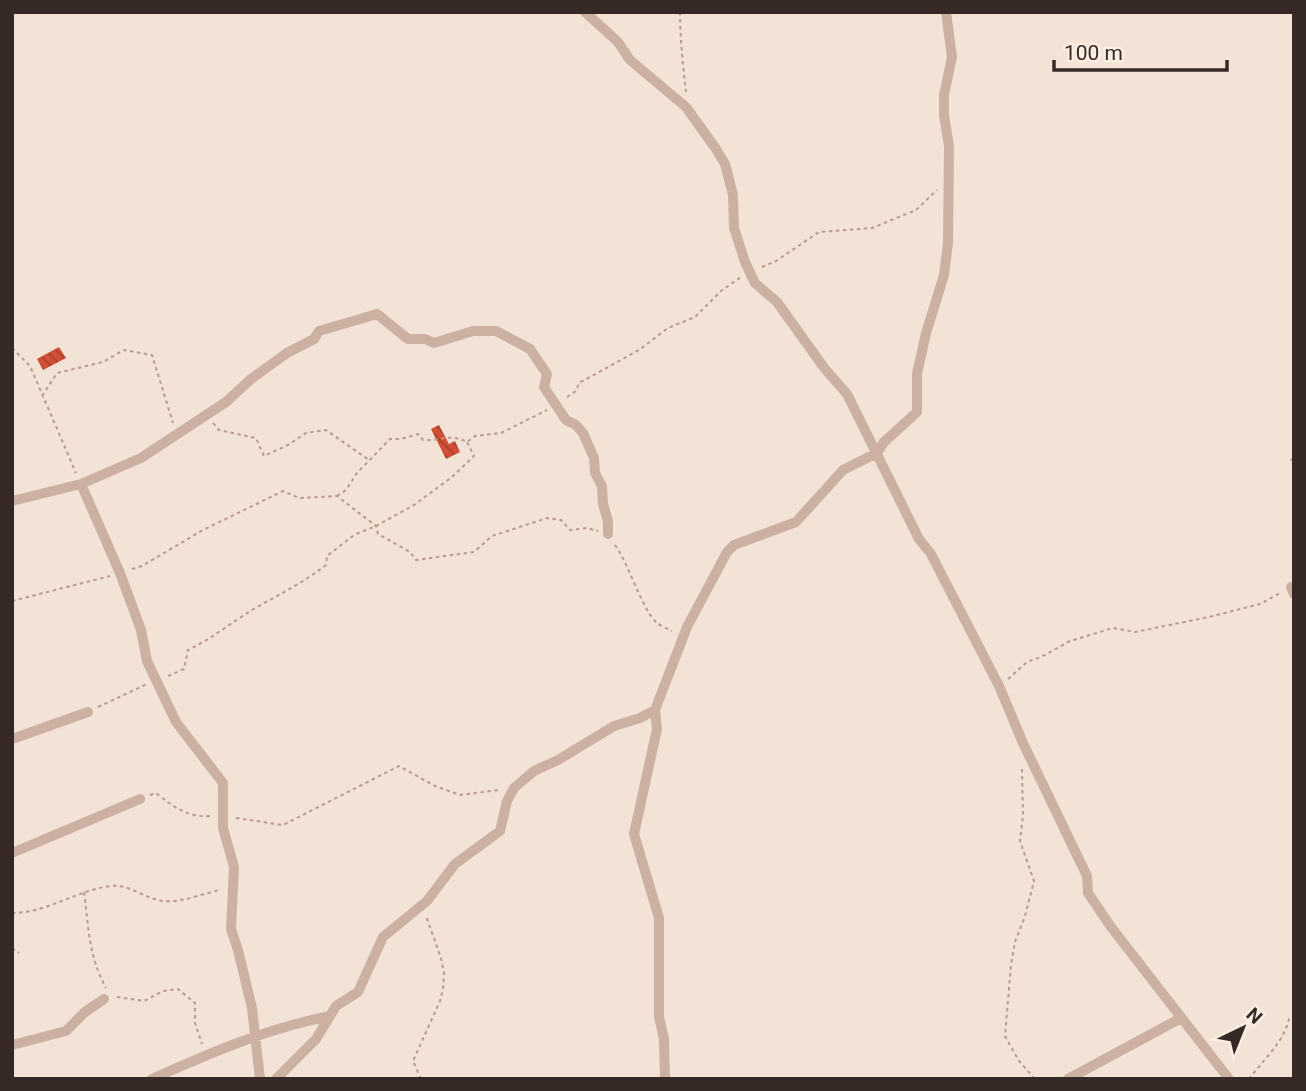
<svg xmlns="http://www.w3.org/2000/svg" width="1306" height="1091" font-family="Roboto,sans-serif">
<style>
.building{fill:url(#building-back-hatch)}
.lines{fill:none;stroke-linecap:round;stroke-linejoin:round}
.path{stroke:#b89b8c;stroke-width:2;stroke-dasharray:3.5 3.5;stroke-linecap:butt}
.minor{stroke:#ccb1a2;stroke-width:10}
</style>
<defs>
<pattern id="building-back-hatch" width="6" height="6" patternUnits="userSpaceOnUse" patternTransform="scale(1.75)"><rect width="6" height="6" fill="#d24e36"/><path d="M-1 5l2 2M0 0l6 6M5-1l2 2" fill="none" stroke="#ab412d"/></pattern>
</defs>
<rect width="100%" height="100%" fill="#f3e3d7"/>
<path class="building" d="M59,347L66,358L43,370L37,359Z
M439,425L449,444L455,441L460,452L446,459L431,429Z"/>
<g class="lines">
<path class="path" d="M680,12C680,39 683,66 686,92
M762,267L776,261L819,232L872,228L916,210L937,190
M12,348L30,366L76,473
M42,396L57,373L103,362L124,350L152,355L173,423
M567,397L576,391L579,383L639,350L668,328L695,317L721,291L741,277
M213,423L219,430L256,438L264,456L288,445L306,433L326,430L369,460
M1294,459L1291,460L1294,465
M337,496L346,490L357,473L390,439H401L418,434L423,440C443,441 448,433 467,442L475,436L501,433L547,410
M615,545C629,564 642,610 657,623C661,626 668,629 672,631
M132,569L142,566L203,530L283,491L299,498L337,496L376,526L378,534L410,552L416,560L474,552L492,536L547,518L561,520L570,530L587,528L598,531
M12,601L110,576
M168,676L184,669L188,650C211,639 231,623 252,610C278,595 303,583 326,565L327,556L354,535L376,526L414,505L452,477L474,456L467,442
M1008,679L1027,662L1041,657L1070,641L1113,628L1135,632L1209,617L1260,604L1280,593
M98,707L147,684
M1022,769L1023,816L1020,841L1034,881L1025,916L1015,942L1011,965L1005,1036L1019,1061L1035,1079
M150,795L156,793C172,806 188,818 210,816
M236,818L283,825L399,766L435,786L460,795L499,790
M84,892C89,928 88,955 106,988
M12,913C47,913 77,890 111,886C130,884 145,899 163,901C182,903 203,893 221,890
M12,948L19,953
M117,997L144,1001L163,991L178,989L195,1003V1023L202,1044
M421,1079L413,1061L440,1001L443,989L444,973L441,958L426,916
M1249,1079C1263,1060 1284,1042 1289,1019L1294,1016"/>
<path class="minor" d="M585,12L618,42L630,60L686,107L716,149L725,164L733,195L734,228L745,262L755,283L777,302L825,369L847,394L919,539L931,554L999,686L1023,743L1087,876L1088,893L1111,927L1229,1079
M81,484L120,573L141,630L147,661L176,722L223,783V828L234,867L231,929L238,950L252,1008L260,1079
M12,501L81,484L141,458L226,402L251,379L287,353L314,339L319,331L377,314L408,339H425L434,343L473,331H496L530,349L547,374L544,387L566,420L576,425L583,433L594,458L595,473L602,486L603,504L608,521V534
M1291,587L1294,594
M655,710L657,729L634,834L659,918V1017L664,1039L665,1079
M12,739L88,712
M12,853L140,799
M12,1045L66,1031L85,1012L104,999
M152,1079C210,1053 268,1028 330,1016
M276,1079L316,1039L336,1006L358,992L383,937L427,901L455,864L500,831L507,801L514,788L534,771L558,760L614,726L640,718L655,710L687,627L727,552L734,545L796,522L843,470L877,453L884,442L917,412V374L926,333L944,275L948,243L949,146L944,115V95L952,57L946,12
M1068,1079L1181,1018"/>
</g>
<rect width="1306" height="1091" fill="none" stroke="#362925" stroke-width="28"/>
<g transform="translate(1243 1028) rotate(43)" stroke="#fbeee3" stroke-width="5" paint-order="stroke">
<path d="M0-5L12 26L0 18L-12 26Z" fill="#362925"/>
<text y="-10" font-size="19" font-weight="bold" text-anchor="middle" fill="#362925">N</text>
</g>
<path d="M1054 60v10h173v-10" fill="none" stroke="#362925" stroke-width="3.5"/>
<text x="1064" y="60" font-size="21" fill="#362925" stroke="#fbeee3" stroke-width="5" paint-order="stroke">100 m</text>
</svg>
